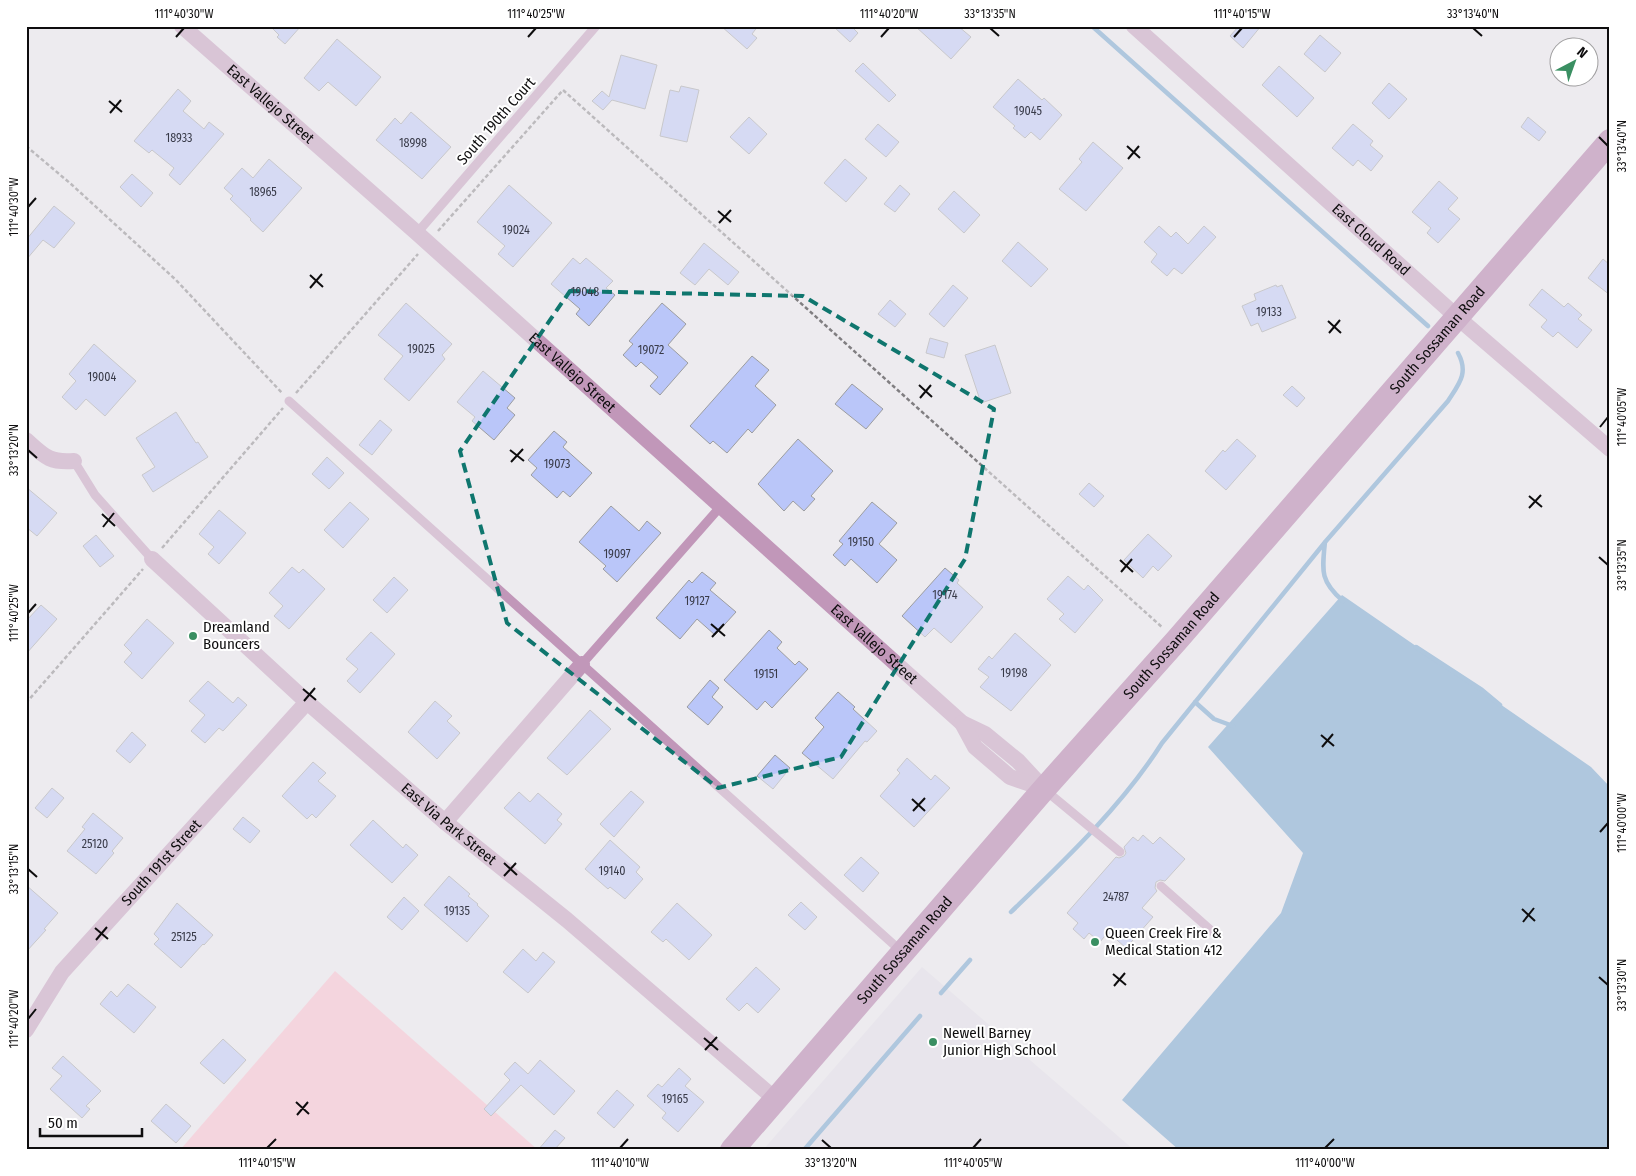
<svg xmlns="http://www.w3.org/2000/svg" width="1636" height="1176" font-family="'Fira Sans Condensed',sans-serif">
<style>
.built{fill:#e2dee8}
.green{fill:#fdbbcb}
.water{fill:#649bc9}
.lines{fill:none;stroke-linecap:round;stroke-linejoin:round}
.stream{stroke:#649bc9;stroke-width:4.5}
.building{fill:#bac6f9;stroke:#9c9da0}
.path{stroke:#807e81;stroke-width:2.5;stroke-dasharray:4 2.5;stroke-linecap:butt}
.lane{stroke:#c197b9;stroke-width:9}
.street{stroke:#c197b9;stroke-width:16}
.secondary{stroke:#aa6d9f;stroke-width:24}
.marked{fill:none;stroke:#0f766e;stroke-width:4;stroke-dasharray:10 6;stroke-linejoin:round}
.ticks{fill:none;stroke:#0e0d0e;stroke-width:2}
.poi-dot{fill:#3a8f62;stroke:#fff;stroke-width:2}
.labels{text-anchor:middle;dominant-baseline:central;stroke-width:4;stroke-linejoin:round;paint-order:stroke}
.number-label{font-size:12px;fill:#393b49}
.street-label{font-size:15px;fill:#0e0d0e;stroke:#fff}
.poi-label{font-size:15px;fill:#0e0d0e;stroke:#fff;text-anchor:start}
.neatline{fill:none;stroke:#0e0d0e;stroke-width:2}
.ticks-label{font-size:12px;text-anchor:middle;fill:#0e0d0e}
</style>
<rect width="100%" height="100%" fill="#edebef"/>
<path class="built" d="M922,967L1096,1117L1134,1150H763Z"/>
<path class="green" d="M335,971L538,1150H180Z"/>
<path class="water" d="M1342,595L1591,767L1610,787V1145L1606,1150H1179L1122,1100L1281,913L1303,853L1208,747Z"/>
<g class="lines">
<path class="stream" d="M1092,26L1428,326
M1325,542C1322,571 1320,581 1343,601
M1416,647L1482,690L1500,705
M1195,702L1214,719L1233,726
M1011,912C1065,860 1122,806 1162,743L1326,541L1448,401C1459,384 1469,373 1458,353
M941,993L970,960
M804,1150L920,1016"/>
</g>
<path class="building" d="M270,26H301L285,44L277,37L279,35Z
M721,26H758L752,34L757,38L747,49Z
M833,26H851L858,33L850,42Z
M915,26H958L971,37L951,59Z
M1239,26H1261L1243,48L1230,36Z
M1320,35L1341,53L1325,72L1304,54Z
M337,39L381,77L356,106L328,82L319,91L304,78Z
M621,55L657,65L645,109L612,100L603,110L592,101L602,91L609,97Z
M863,63L896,95L889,102L855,71Z
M1279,66L1314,98L1297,117L1262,85Z
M1018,79L1042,100L1044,98L1062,115L1040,140L1031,132L1025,138L1013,128L1015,126L993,107Z
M1389,83L1407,99L1389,119L1372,103Z
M681,86L699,90L687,142L660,136L670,90L679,92Z
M178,89L191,101L183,111L204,129L209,122L224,134L180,185L169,175L174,168L152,150L149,153L134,141Z
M411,112L451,147L422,179L376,140L395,118L401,124Z
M749,117L767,134L749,154L730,137Z
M1528,117L1546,132L1539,141L1521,127Z
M878,124L899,142L886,157L865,139Z
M1353,124L1373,141L1370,145L1383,156L1371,171L1358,160L1353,166L1332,148Z
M1093,142L1123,168L1086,211L1059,189L1082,162L1079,159Z
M269,159L302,188L263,232L250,220L251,219L230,199L233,196L224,188L242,168L253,178Z
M845,159L867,178L846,202L824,183Z
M132,174L153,193L141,207L120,187Z
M1439,181L1458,198L1448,209L1460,219L1438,243L1427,233L1431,228L1412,212Z
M509,185L552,223L513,267L498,254L505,246L477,222Z
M900,185L910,194L895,212L884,204Z
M954,191L980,215L964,233L938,209Z
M54,206L75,223L54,248L43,240L26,260V240Z
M1159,226L1171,237L1176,232L1188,244L1204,226L1216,237L1182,274L1174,268L1167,276L1151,262L1157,254L1144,242Z
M1018,242L1048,269L1031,287L1002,261Z
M704,243L739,272L728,285L709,269L695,285L680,273Z
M573,258L580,264L586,258L613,281L606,288L615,295L589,326L576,314L580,309L551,284Z
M1603,259L1610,265V295L1588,278Z
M953,285L968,298L944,327L929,314Z
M1276,285L1277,287L1282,285L1296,318L1262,332L1258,323L1251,326L1242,306L1256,300L1254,294Z
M1542,289L1564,307L1568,303L1582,315L1578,319L1592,330L1577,348L1558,332L1553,337L1541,327L1547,320L1529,305Z
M890,300L906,314L895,327L878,314Z
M406,303L452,344L442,355L445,359L409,401L384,379L403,356L378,335Z
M662,303L686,324L668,345L688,363L660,395L650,386L658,377L641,362L636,367L623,355L633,344L629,341Z
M930,338L948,343L944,358L926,353Z
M94,344L136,381L105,416L86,399L76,410L62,397L76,381L69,374Z
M995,345L1011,393L981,403L965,355Z
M752,356L769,370L755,386L776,405L752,433L748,429L727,453L713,441L710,444L690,426Z
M483,371L515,398L507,408L515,415L494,440L472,421L475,417L457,402Z
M852,384L883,409L866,429L835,404Z
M1292,386L1305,398L1297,407L1283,395Z
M176,412L196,443L198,442L208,457L153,492L142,475L155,467L136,438Z
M380,420L392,430L372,455L359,445Z
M554,431L567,442L563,447L592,473L570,497L563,491L557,498L531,475L537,468L528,460Z
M798,439L833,471L811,496L815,499L804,511L793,501L784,511L758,484Z
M1237,439L1256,456L1226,490L1205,471L1223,450L1225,452Z
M327,457L344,473L329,489L312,474Z
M1089,483L1104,496L1094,507L1079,494Z
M26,487L57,513L37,536L26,527Z
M350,502L369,519L343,548L324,530Z
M872,502L897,523L879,544L897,560L877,583L851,559L845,566L833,555L843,544L839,541Z
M611,506L639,531L647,521L661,533L617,582L603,569L606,566L579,542Z
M219,510L246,533L219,564L208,554L214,547L199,534Z
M1148,534L1172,556L1158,571L1153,566L1143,578L1124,560Z
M96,535L114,556L100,567L83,546Z
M292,567L299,573L303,569L325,589L289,629L274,616L283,606L269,593Z
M945,568L959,580L957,583L983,607L951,643L934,628L925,637L902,616Z
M702,572L716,583L710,590L736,612L715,635L697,619L680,639L656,618L689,580L692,583Z
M1068,576L1084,590L1088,585L1103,600L1075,633L1059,619L1064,614L1047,599Z
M394,577L408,590L387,613L373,600Z
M41,605L57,619L26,654V621Z
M147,619L174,643L142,679L124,662L132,653L124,645Z
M769,630L782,642L777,648L795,665L799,661L808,669L772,708L765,701L757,710L724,680Z
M371,632L395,654L360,693L347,681L358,669L346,659Z
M1015,633L1051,665L1011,711L980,687L989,677L978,669L989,656L992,659Z
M710,680L719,688L712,697L723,707L708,725L687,707Z
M208,681L233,703L238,697L247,705L223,731L219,728L205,743L191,731L205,715L189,701Z
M838,692L855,707L853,709L877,731L867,742L865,741L833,779L802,753L824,727L815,718Z
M435,701L452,716L447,721L460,733L437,759L408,732Z
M590,710L611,729L567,775L547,758Z
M132,732L146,745L130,763L116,751Z
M775,755L790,768L773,789L757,776Z
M907,758L931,780L935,775L950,788L914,827L880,796L900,773L897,770Z
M313,762L326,773L318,781L336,796L316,818L312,814L307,819L282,796Z
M52,788L64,798L47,818L35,808Z
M631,791L644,802L614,837L600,824Z
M519,792L530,802L538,793L562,814L557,820L562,824L545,844L504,808Z
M93,813L123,838L112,851L114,853L96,874L67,851L85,829L82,827Z
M243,817L260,831L250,843L233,829Z
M373,820L403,848L406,844L418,855L392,883L350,845Z
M1143,835L1153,844L1160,837L1185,859L1165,881L1160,880L1156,882L1155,888L1157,891L1142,908L1153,917L1126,948L1108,932L1100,942L1089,933L1084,939L1073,929L1078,923L1067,913L1116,857L1119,858L1124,856L1126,853L1124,847L1133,837L1138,841Z
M610,840L640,867L636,872L643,879L625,899L610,887L608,889L585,869Z
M861,857L879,873L863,892L844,875Z
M449,876L470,894L468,896L478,904L477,905L489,916L467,942L424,905Z
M26,885L58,913L44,929L46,930L26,952Z
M404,897L419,911L402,930L387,917Z
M801,902L817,917L805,930L788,915Z
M177,903L213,935L204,945L203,944L181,968L154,944L159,939L154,934Z
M677,903L712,935L689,960L666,939L663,942L651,932Z
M523,949L536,961L543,952L555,962L528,993L503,972Z
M756,967L780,989L758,1013L747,1003L739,1011L726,999Z
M128,984L156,1007L134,1033L100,1004L111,991L117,997Z
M223,1039L246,1060L224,1084L200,1063Z
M63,1056L101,1091L86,1106L90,1109L82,1118L50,1089L62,1076L52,1068Z
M540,1060L575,1091L554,1115L521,1085L491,1116L484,1109L510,1080L504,1074L515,1062L528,1074Z
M679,1068L691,1079L685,1086L704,1102L678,1132L662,1118L666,1113L647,1096L658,1084L662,1087Z
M617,1090L634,1105L614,1128L597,1113Z
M166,1104L191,1126L176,1143L151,1121Z
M555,1130L565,1138L554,1150H538Z"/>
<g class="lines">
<path class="path" d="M26,146L71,184L176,280L283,394
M438,231L563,90L1163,628
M296,393L418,254
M162,548L283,408
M26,703L143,569"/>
<path class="lane" d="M417,233L596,26
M289,401L902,952
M74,461L95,495L152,559
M582,664L721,506
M1045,790L1120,852
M1161,886L1214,933"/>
<g class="street">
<path id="s1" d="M182,26L417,233L962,723L985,734L1018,761L1044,789"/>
<path id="s2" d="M1134,26L1457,317L1610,449"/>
<path d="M26,440C44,456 49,463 74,461"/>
<path id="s3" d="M152,559L307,702L445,822L567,920L775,1099"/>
<path d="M962,723L975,747L1010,777L1042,788"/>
<path d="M445,822L582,664"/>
<path id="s4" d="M26,1030L62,972L307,702"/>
</g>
<path class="secondary" id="s5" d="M732,1150L1044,789L1177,640L1610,141"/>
</g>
<path d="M0 0H1636V1176H0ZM570,291L803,296L994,409L965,559L841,757L718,788L507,623L460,451Z" fill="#edebef" fill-opacity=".55" fill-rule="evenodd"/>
<path class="marked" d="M570,291L803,296L994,409L965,559L841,757L718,788L507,623L460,451Z"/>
<path class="ticks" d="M990,28L999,36M1473,28L1482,36M176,37L184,28M528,37L536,28M881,37L889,28M1234,37L1242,28M109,101L122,112M110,113L121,100M1599,137L1608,146M1127,146L1140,158M1128,159L1139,146M28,207L36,198M718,211L731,222M719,223L731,210M310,275L323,287M310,288L322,274M1328,321L1341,333M1329,333L1340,320M919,385L932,397M920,398L931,385M1600,427L1608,417M28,450L37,458M510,450L524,461M511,462L523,449M1529,496L1542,507M1529,508L1541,495M102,514L115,526M103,527L114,513M1599,557L1608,565M1120,560L1133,572M1121,572L1132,559M28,613L36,604M711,624L725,636M712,637L724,624M303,689L316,700M304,701L315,688M1321,735L1334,746M1322,747L1333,734M912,799L925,811M913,811L925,798M1600,832L1608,823M504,863L517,875M28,869L37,877M504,876L516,863M1522,909L1535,921M1523,922L1534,908M95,928L108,939M96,940L107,927M1113,974L1126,985M1599,977L1608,985M1114,986L1125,973M28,1019L36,1009M704,1038L718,1050M705,1050L717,1037M296,1102L309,1114M297,1115L308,1102M822,1140L831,1148M267,1148L276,1139M620,1148L628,1139M973,1148L981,1139M1325,1148L1334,1139"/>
<g class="poi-dot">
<circle cx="193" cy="636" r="5"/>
<circle cx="1095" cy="942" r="5"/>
<circle cx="933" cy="1042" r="5"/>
</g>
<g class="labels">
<g class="number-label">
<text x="1028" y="111">19045</text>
<text x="179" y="138">18933</text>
<text x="413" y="143">18998</text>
<text x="263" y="192">18965</text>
<text x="516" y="230">19024</text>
<text x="585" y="292">19048</text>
<text x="1269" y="312">19133</text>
<text x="421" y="349">19025</text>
<text x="651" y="350">19072</text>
<text x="102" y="377">19004</text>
<text x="557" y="464">19073</text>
<text x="861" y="542">19150</text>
<text x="617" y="554">19097</text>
<text x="945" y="595">19174</text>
<text x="697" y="601">19127</text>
<text x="1014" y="673">19198</text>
<text x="766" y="674">19151</text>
<text x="95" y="844">25120</text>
<text x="612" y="871">19140</text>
<text x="1116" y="897">24787</text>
<text x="457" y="911">19135</text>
<text x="184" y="937">25125</text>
<text x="675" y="1099">19165</text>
</g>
<g class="street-label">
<text stroke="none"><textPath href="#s1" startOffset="118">East Vallejo Street</textPath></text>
<text transform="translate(496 121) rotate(-49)">South 190th Court</text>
<text stroke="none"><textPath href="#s2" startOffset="319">East Cloud Road</textPath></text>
<text stroke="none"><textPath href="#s5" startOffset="1074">South Sossaman Road</textPath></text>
<text stroke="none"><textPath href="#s1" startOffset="522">East Vallejo Street</textPath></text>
<text stroke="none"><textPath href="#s1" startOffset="928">East Vallejo Street</textPath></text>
<text stroke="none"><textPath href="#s5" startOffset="669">South Sossaman Road</textPath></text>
<text stroke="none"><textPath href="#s3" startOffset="398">East Via Park Street</textPath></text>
<text stroke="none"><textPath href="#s4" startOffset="216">South 191st Street</textPath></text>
<text stroke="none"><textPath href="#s5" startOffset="264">South Sossaman Road</textPath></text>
</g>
<g class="poi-label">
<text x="203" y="627">Dreamland<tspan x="203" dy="17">Bouncers</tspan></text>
<text x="1105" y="933">Queen Creek Fire &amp;<tspan x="1105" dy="17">Medical Station 412</tspan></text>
<text x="943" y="1033">Newell Barney<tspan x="943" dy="17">Junior High School</tspan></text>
</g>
</g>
<rect width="1636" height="1176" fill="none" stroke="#ffffff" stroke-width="55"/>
<g transform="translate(1574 62) rotate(41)"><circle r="24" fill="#ffffff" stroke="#9f9e9f"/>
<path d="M0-4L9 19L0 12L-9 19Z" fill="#3a8f62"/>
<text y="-8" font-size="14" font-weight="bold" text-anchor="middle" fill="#0e0d0e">N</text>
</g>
<path d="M40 1128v8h102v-8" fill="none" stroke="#0e0d0e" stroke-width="2.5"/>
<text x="48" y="1128" font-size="15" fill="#0e0d0e" stroke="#ffffff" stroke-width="4" paint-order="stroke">50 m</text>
<rect x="28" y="28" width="1580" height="1120" class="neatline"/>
<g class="ticks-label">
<text x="184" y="18">111°40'30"W</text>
<text x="536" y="18">111°40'25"W</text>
<text x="889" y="18">111°40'20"W</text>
<text x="990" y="18">33°13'35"N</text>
<text x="1242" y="18">111°40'15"W</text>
<text x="1473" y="18">33°13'40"N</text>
<text transform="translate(1622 146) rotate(-90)" y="4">33°13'40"N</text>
<text transform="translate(14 207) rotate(-90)" y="4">111°40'30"W</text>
<text transform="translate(1622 417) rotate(-90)" y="4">111°40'05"W</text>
<text transform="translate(14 450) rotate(-90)" y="4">33°13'20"N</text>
<text transform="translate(1622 565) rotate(-90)" y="4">33°13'35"N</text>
<text transform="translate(14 613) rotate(-90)" y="4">111°40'25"W</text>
<text transform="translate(1622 823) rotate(-90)" y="4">111°40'00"W</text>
<text transform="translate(14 869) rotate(-90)" y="4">33°13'15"N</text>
<text transform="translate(1622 985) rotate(-90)" y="4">33°13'30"N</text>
<text transform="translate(14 1019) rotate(-90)" y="4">111°40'20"W</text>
<text x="267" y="1167">111°40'15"W</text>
<text x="620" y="1167">111°40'10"W</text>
<text x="831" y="1167">33°13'20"N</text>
<text x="973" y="1167">111°40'05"W</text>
<text x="1325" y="1167">111°40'00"W</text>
</g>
</svg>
